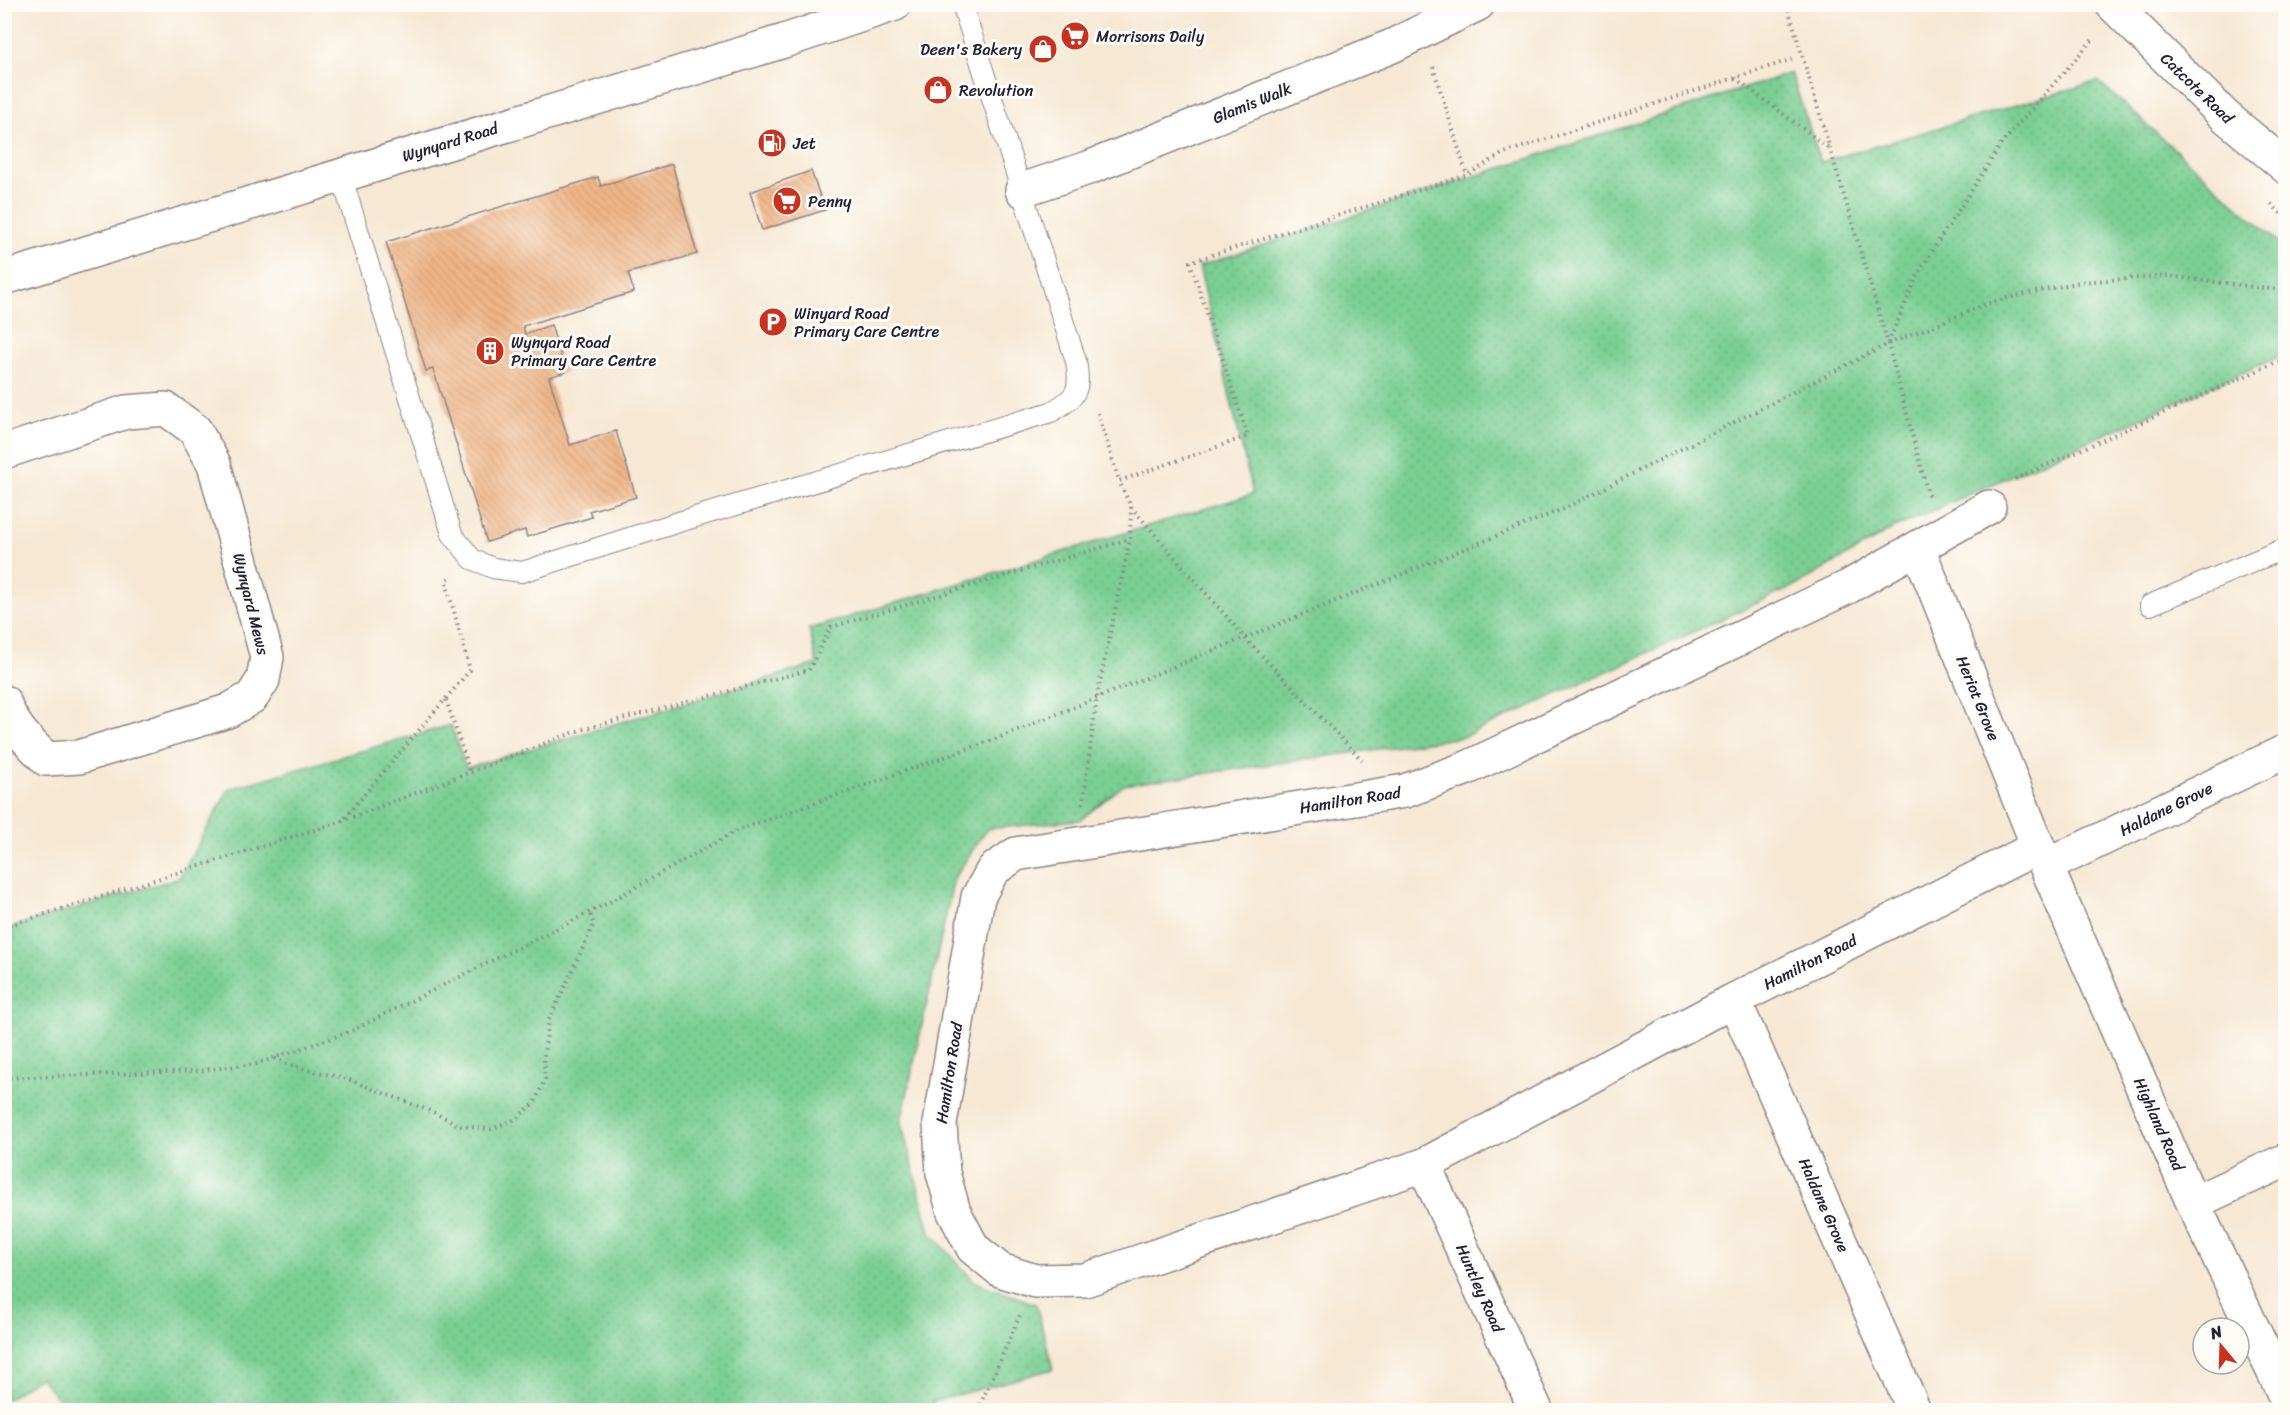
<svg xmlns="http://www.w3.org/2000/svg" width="2290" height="1415" font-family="Sriracha,sans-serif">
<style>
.grass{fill:url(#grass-dots);stroke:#4e7867;stroke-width:1.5}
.building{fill:url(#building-back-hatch)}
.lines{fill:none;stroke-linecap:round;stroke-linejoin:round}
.service-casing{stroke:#8c8587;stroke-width:22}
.minor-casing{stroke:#8c8587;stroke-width:36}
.tertiary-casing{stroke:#8c8587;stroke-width:36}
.path{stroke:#8c8587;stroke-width:4;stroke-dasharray:1.5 4.5;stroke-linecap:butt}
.service{stroke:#fff;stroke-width:20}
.minor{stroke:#fff;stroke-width:33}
.tertiary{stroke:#fff;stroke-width:33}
.labels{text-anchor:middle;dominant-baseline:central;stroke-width:6;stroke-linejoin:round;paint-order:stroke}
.poi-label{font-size:16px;fill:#22223b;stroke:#fdfcf7;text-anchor:start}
.street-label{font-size:16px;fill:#22223b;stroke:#fdfcf7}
</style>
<defs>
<pattern id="grass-dots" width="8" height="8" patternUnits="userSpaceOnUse" patternTransform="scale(1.5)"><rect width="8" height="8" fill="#7acf93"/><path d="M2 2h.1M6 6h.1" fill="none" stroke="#69b180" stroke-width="1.8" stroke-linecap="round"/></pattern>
<pattern id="building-back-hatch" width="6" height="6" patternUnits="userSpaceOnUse" patternTransform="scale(1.5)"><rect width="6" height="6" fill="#f0b688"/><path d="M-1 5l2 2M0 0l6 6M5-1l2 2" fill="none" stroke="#ce9c76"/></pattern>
</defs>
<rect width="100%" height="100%" fill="#fdfcf7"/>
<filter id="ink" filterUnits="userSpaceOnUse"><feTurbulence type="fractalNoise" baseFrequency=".0167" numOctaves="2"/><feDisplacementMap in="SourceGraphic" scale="12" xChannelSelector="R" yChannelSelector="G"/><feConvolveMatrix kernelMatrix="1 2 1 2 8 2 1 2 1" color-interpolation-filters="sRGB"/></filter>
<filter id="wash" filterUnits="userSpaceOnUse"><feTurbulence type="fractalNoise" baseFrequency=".008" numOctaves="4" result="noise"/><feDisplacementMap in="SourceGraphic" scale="24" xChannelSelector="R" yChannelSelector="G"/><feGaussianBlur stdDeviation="1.35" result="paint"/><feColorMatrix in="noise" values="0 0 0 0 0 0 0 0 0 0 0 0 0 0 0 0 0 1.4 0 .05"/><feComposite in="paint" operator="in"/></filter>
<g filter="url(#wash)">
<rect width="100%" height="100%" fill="#f6e8d3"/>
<path class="grass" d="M1791,73L1821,162L2098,81L2285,248V354L1894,528L1797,585L1463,737L1124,785L1080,820L987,829L954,878L901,1122L930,1232L975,1282L1036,1304L1053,1369L932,1402L934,1410H67L40,1377L7,1399L5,1397V929L179,878L229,789L451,725L466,768L817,664L809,629L1253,494L1199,266Z"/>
<g id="blocks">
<path class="building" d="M672,164L697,254L628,273L634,292L523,326L525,334L551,325L566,372L549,377L570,445L616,431L636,497L589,511L592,517L527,537L525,530L487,542L433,369L426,371L386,242L598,177L601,186Z
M811,171L825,210L762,230L750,192Z"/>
</g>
</g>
<g filter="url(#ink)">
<use href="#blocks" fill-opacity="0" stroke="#8c8587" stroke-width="1.5"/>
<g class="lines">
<g class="service-casing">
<path id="service" d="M341,175L452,534L472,559L493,568L522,572L682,521L1051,412C1077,397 1081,391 1076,361L962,4
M2150,605L2286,548"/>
</g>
<g class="minor-casing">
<path id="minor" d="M1022,190L1091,167L1392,46L1478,4
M4,278L784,41L895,4
M4,452L126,412L166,409L195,430L214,464L267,657L263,680L252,697L228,711L79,757L46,759C29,742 12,726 4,702
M1989,507L1848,587L1467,768L1405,791L1016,854L993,870L978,897L940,1124L943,1173L954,1212L973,1248L1000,1270L1035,1281L1085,1280L1424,1165L1734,1000L2038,847
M1918,548L2046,866L2193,1203L2286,1398
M2046,866L2286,751
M1734,1000L1914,1410
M1424,1165L1536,1410
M2193,1203L2286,1160"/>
</g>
<g class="tertiary-casing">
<path id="tertiary" d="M2112,4L2225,116L2286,167"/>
</g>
<path class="path" d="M1787,4L1888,344L1929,497
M2067,4L2075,12
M1433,67L1467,175
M1735,78L1829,148
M2271,204L2286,218
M1888,343L1920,270L2002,143L2094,38
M1098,413L1119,481L1248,436L1190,262L1467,175L1504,153L1796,58
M2015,479L2286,358
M1131,507L1245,638L1362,760
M446,700L470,772
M1083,804L1097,696L1130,539L1131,507L1119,481
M341,822L470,670L446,582L449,578
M4,927L340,822L580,730L809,670L831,627L1130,539
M275,1058L289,1065L347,1079L433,1112L461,1126L491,1129L512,1121L534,1104L545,1079L544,1052L549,1020L594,924L589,912
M4,1078L193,1071L256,1064L349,1032L606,904L738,830L993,740L1563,509L1888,344L1994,301L2080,282L2168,276L2286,291
M4,1404L11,1410
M978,1410L1020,1315"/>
<use href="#service" class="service"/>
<use href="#minor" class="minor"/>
<use href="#tertiary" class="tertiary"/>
</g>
</g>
<defs>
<g id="supermarket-disc" transform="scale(1.5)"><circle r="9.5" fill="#c8321e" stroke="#fdfcf7"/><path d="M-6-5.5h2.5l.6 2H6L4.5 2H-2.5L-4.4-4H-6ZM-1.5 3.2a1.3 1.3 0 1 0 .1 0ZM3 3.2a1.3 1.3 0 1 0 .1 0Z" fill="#fff"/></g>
<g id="shop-disc" transform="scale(1.5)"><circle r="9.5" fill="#c8321e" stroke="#fdfcf7"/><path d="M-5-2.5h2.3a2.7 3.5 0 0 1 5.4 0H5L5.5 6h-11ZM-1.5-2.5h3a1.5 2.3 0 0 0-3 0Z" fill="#fff"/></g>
<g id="fuel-disc" transform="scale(1.5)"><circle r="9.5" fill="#c8321e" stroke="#fdfcf7"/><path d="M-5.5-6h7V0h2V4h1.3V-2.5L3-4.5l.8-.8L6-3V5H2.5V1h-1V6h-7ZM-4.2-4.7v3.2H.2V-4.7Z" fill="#fff"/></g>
<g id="parking-disc" transform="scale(1.5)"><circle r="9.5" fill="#c8321e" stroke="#fdfcf7"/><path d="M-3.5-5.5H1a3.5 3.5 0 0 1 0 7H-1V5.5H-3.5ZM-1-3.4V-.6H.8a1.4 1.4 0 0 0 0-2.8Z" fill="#fff"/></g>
<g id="building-disc" transform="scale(1.5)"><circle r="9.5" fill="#c8321e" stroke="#fdfcf7"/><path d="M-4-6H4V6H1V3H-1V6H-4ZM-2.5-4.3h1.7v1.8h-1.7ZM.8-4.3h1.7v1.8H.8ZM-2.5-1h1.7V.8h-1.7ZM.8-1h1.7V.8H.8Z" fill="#fff"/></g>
</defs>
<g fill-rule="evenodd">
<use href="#supermarket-disc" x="1075" y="36"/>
<use href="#shop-disc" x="1043" y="49"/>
<use href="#shop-disc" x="938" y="90"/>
<use href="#fuel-disc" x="772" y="143"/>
<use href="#supermarket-disc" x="787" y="201"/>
<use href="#parking-disc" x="773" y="322"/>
<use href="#building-disc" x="490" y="351"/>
</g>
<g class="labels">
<g class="poi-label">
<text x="1096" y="36">Morrisons Daily</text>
<text x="1022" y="49" text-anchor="end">Deen's Bakery</text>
<text x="959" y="90">Revolution</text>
<text x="793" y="143">Jet</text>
<text x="808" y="201">Penny</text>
<text x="794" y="313">Winyard Road<tspan x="794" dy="18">Primary Care Centre</tspan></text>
<text x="511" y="342">Wynyard Road<tspan x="511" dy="18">Primary Care Centre</tspan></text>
</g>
<g class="street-label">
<text transform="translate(2197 88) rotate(44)">Catcote Road</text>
<text transform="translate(1252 103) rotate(-22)">Glamis Walk</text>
<text transform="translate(450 142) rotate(-17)">Wynyard Road</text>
<text transform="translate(251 604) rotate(76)">Wynyard Mews</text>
<text transform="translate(1978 698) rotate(68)">Heriot Grove</text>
<text transform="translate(1350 800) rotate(-9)">Hamilton Road</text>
<text transform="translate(2166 809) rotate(-26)">Haldane Grove</text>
<text transform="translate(1810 962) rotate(-27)">Hamilton Road</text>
<text transform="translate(949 1073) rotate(-81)">Hamilton Road</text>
<text transform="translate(2159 1124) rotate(66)">Highland Road</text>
<text transform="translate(1824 1205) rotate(66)">Haldane Grove</text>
<text transform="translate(1480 1288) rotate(66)">Huntley Road</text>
</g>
</g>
<rect width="2290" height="1415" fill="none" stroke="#fdfcf7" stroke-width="24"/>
<g transform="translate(2221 1346) rotate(341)"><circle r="28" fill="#fdfcf7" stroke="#a5a5ac" stroke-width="1.5"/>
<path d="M0-4.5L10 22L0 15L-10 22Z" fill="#c8321e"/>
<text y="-9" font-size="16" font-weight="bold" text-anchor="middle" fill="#22223b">N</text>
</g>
</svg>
